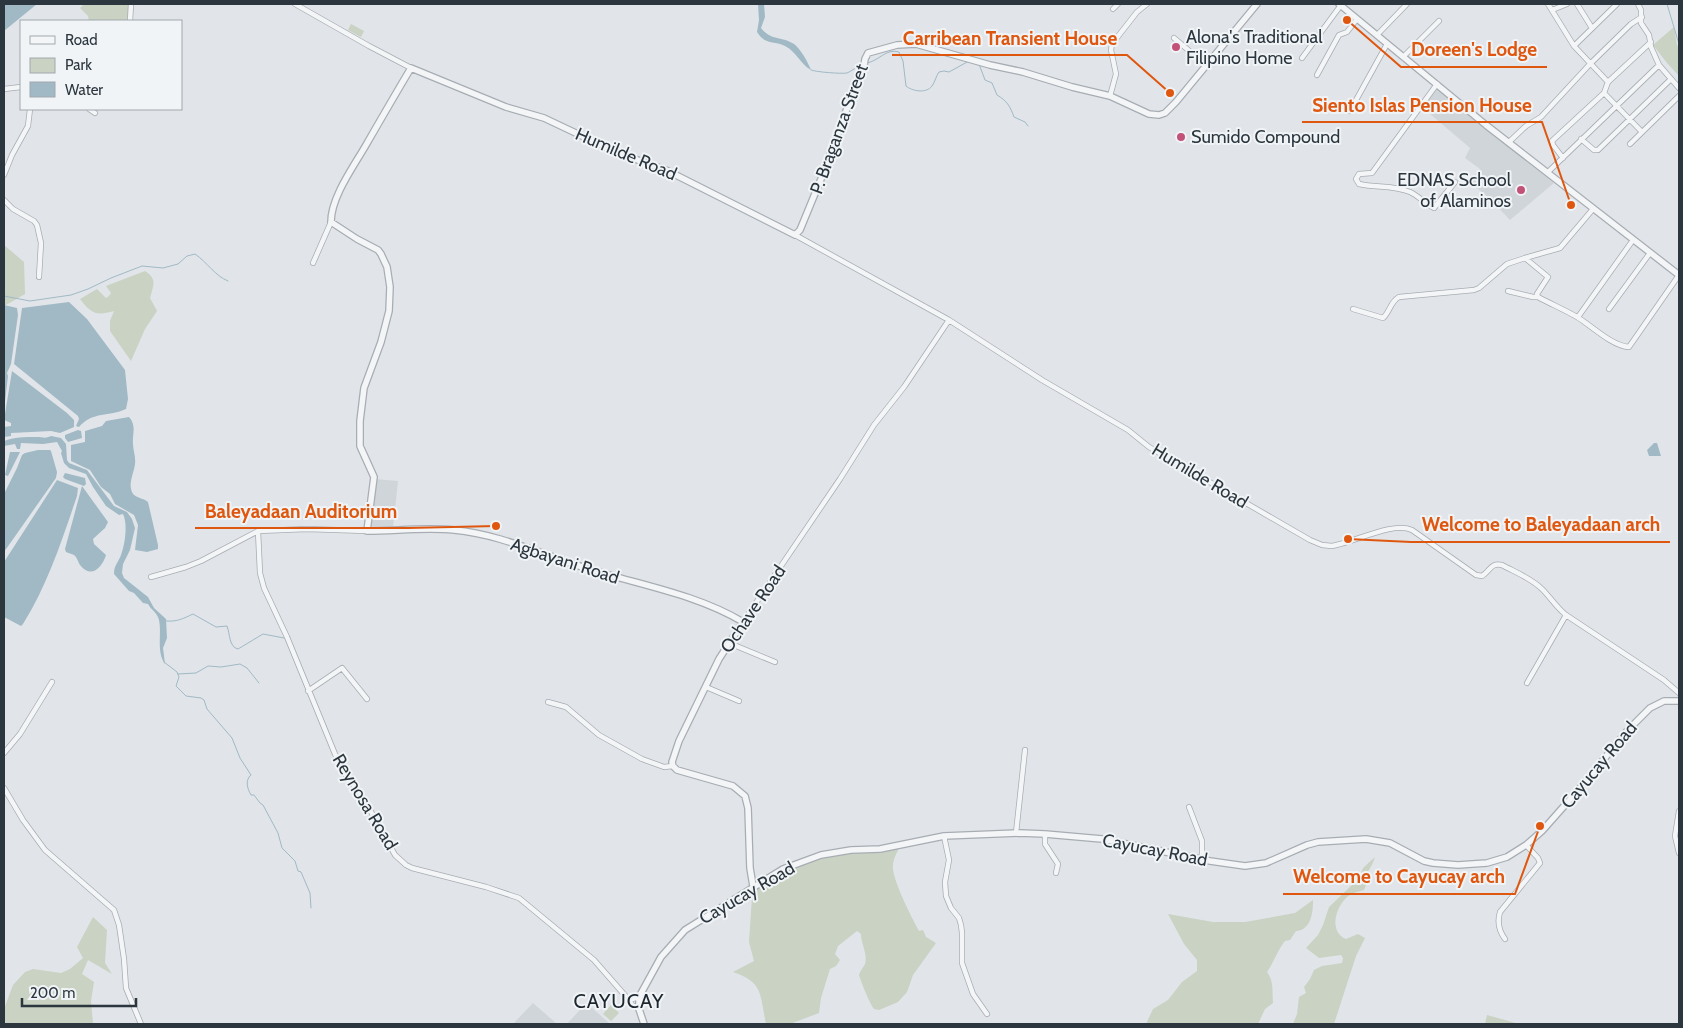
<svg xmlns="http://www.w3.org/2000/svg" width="1683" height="1028" font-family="Cabin,sans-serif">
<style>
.built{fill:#d0d5da}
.green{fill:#c9d2c3}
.water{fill:#a0b9c5}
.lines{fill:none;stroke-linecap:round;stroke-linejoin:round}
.stream{stroke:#a0b9c5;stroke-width:1}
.minor-casing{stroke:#a7adb3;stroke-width:6}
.tertiary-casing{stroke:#a7adb3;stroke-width:8}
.minor{stroke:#f4f5f7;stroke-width:4.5}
.tertiary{stroke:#f4f5f7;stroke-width:5.5}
.poi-dot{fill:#c25277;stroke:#f1f4f6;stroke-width:2}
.labels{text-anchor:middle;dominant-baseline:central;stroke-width:4;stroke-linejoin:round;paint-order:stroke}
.poi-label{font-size:18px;fill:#2b363f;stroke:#f1f4f6;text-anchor:start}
.street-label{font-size:18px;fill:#2b363f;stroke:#f1f4f6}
.quarter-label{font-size:20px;letter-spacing:1px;fill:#1d2730;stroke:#f1f4f6}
.leader{fill:none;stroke:#df570f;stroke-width:2}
.callout-dot{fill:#df570f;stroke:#f1f4f6;stroke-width:2}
.callout-label{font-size:19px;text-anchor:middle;font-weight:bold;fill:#df570f;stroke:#f1f4f6;stroke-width:4;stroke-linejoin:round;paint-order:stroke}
</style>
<rect width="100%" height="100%" fill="#e1e5e9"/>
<path class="built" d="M1436,86L1488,128L1554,183L1510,220L1488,197L1470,182L1480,169L1465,158L1470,148L1422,107Z
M375,479L398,481L393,528H367Z
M533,1003L557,1024H513Z
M586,1003L599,1014L610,1024H567Z"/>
<path class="green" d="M84,4H128L131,12L132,21H89L88,16L80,8Z
M351,24L364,31L361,37L348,30Z
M1674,27L1677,45L1679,48V76L1667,63L1653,45Z
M4,245L24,262L25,294L6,305H4Z
M145,271C158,279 153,286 150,298L157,311L145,329L131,361L110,331V321L114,311C97,316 91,314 80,299L97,289L106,298L109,296L111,293L106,286Z
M902,843C898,850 892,860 893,869C895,885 911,916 919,931L923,930L926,937L936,943L913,975L907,992L898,1002L879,1010L874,1009C870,1004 861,982 859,975C860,971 863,968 865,964C868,954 861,944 861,934L857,931L838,946L835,954L840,960L836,966L830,969L821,998L819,1013L790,1024H766C760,996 764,982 733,972L754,961L749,942L752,897L748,888L796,862Z
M1375,857C1372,867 1367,872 1362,881L1366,885L1364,890C1357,892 1351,893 1346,898C1335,909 1329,932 1346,939L1358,934L1365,938L1356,956L1334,1024H1293L1297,1014L1299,997L1306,993L1304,987L1310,979L1314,970L1322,966L1342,963L1343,958L1341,955L1319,958L1306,948L1318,935L1323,925L1329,907L1352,885L1355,879H1359L1363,868Z
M1313,900C1313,913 1311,930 1296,931L1290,940L1285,941C1277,951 1274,962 1267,972C1274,981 1272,992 1273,1003L1265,1009L1258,1024H1146L1153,1009L1168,1000L1182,982L1197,971V960L1184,944L1168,914L1213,922H1245L1295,913Z
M93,917L107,930L105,963L112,974L88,960L82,974L94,982L91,1001L93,1024H4V1009L13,985L25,972L33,969L61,973L70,969L83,958L77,947Z
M611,1005L619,1013L611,1021L603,1014Z
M1487,1015L1519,1024H1485Z"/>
<path class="water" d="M4,4H37L4,31Z
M758,4H764L765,17L761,28C771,41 782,36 794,44C800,48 808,62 811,70C800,64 797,52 785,46C773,40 766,46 757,32L759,20Z
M69,302L87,319L125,370L128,399L126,409C109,417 93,411 79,427L76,426L79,419L78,416L14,364L22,308Z
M4,305L17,308L18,315L11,364L7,373L8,376L4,410Z
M12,371L67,413L74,420V427L60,433L51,431L11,433V436L4,437V427L11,426V423L4,420Z
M129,417C137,426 132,434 133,444C133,450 136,457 135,464C134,473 128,483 132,492C134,498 144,498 148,502L158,545V549L147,552L135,550L138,525L134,515L115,504L110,494L101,487L90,470L71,461V445L85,442V431L102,426L106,421Z
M78,430L81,431L82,438L68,442L65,438V435Z
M51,436L61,438L66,444L67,460L69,463L87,470L114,506L127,512L132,519L135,528L130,550L123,564L122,573L124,578L148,597L154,608L166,619L167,638L163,648L165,664C156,651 162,634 159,620C157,612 151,610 148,604L143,603L134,593L129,591L114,574C114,565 118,563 121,555C125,544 128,524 123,514L119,515L106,506L93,487L86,474L69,468L64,463L61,453L62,451L57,442L43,444L21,443L20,449H17L15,444L4,446V441C14,437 25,437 36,437C43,437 45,439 51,436Z
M1654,443H1657L1661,456H1649L1647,450Z
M38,450H50L51,451L57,472L56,478L4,552V494L17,468L22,455L25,453Z
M10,452H20L8,476L5,475Z
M65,473L85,478L86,484L84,486L65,479L63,477Z
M57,480L78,488L77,496C62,540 48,584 23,624L21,626L4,617V562Z
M82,486L108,522L105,528L93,539L94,544L106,555C102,568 91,579 80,565C78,562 77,557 74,555C72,554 68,553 66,552L65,549Z"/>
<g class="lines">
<path class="stream" d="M1667,4L1679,44
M867,63C879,61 886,48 899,52L903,61L906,86C912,91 926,94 932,86C935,82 936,76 939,72L944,71L949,72L969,61
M979,64L985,80L992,83L997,95C1007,101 1010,106 1014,117L1025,122L1028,126
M811,70C815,72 842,74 847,73C852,71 856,67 861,65
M4,296L30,301L71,295L88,289L111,278L142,266L163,268L178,264L187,256L195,254C207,262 215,276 228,281
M166,621C178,622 184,618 193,614L216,627L227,626C230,634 229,647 238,649L263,634L284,638
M164,662L177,672L179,677L176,686L186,696L201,698L204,700L207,709L232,738L240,758L251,775C245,780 247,788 251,795H254L260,803L263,805L278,833L282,848L295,861L298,871L301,872L310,893L311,908
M178,674L196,673L208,666L221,667L240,664L247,668L259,683"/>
<g class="minor-casing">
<path id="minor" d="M295,4L369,46L411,68
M1548,4L1574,46L1608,82
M1577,4L1592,28
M1638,4L1641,10V23L1649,35L1651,47L1659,65L1679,88
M1113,9L1118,4
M1552,10L1567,4
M130,21L131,4
M1377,35L1407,4
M1174,38L1206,65
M1574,46L1617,4
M1403,57L1439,21
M1302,58L1341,5
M1317,75L1339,35L1347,32L1357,19
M1437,84L1372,173L1359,174L1356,179L1359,184C1376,188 1393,185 1410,192C1419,196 1425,204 1434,208L1455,182
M4,89L21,87
M1604,93L1642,132
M1110,96L1116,74L1111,50L1112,44L1137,12L1147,4
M89,109L95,113
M1350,111L1387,44
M1581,139L1594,150H1598L1671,79
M1509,142L1526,126L1541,117L1590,64L1631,24L1642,17
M1630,144L1679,96
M1563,158L1553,145L1552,141L1604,93L1608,82L1651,42
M1548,172L1659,65
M4,175L12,155L28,126L30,109
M4,200L13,209L34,221L37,225L41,243L39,277
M1593,209L1560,248L1525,258L1548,277L1537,294L1538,297C1551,304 1565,310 1577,317C1592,326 1612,346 1629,347L1679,275
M795,235L949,320L1042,380L1128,430L1149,447L1310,540L1322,545L1332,546C1353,543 1393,521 1412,530L1476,575L1482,576C1490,571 1491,562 1502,565C1515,572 1531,578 1542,589C1551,598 1556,607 1566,615L1664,680L1679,693
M313,263L331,222
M1508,291L1533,297H1537
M1353,309L1383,318C1390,312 1390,302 1399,297L1474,290L1479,288L1507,264L1525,258
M1609,309L1650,253
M1578,317L1633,240
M258,531L260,573L264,588L287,637L335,754L343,771L365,801L395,855L406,865L412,868L486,887L519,898L594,960L629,1000L639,997
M151,577L186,567L201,561L258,531L307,529L367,531
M743,622L840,479L874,425L904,387L949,320
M729,643L775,662
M1527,683L1566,615
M706,687L739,701
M308,691L342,668L367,699
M548,702L566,707L599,735L642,759L664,767L673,766
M4,753L20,734L52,682
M4,788L23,820L45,850L114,910L119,925L124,959L126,988L141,1024
M1189,807L1202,841V859
M1679,811L1675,836L1679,853
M1016,833L1025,750
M1045,834V844L1058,864L1056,873
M944,836L949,860L945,882L946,896L951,908L959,918L961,925L962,933V963L973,994L987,1014
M1505,939C1499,931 1497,922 1500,912L1540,863L1538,858L1526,845
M629,1000L632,1005L639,1009"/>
</g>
<g class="tertiary-casing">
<path id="tertiary" d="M1339,4L1486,125L1679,275
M753,886L750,868L748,808L745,796L733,786L677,770L673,766L672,762L679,741L719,659L743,622C696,594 640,585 589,569C545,556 500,534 454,530C425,527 396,531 367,531L374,477L360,446V421L364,388L381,342L389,311L390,287L387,267L381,254L378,250L357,239L331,222C331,197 354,166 366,145C381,119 396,93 411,68L506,107L544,118L618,153L666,170L795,235L800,230L821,179L852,95L863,72L865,59L868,53L897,45L916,44L990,65L1023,72L1072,87L1110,96L1149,114L1159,115L1165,113L1176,102L1257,4
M644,1024L639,1009V997L661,957L685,930L783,869L821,855L851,850L880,849L944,836L1020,833L1045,834L1102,839L1210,861L1245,866L1266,863L1307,845L1318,842L1366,839L1390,843L1424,861L1433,863L1458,865L1487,863L1507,857L1526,845L1542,831L1581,787L1627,731L1650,708L1664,701H1679"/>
</g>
<use href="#minor" class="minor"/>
<use href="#tertiary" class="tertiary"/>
</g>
<g class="poi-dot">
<circle cx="1176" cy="47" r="5"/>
<circle cx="1181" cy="137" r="5"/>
<circle cx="1521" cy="190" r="5"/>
</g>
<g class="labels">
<g class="poi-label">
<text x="1186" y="37">Alona's Traditional<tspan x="1186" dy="21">Filipino Home</tspan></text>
<text x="1191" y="137">Sumido Compound</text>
<text x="1511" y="180" text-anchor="end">EDNAS School<tspan x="1511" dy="21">of Alaminos</tspan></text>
</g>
<g class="street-label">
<text transform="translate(839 129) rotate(-70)">P. Braganza Street</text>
<text transform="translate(626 154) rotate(23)">Humilde Road</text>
<text transform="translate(1200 476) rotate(31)">Humilde Road</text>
<text transform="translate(565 561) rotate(18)">Agbayani Road</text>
<text transform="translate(753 609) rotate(-56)">Ochave Road</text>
<text transform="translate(1599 765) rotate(-50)">Cayucay Road</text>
<text transform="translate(365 802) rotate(59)">Reynosa Road</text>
<text transform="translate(1155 850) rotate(11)">Cayucay Road</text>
<text transform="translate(747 893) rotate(-30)">Cayucay Road</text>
</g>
<g class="quarter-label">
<text x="619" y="1001">CAYUCAY</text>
</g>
</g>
<path class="leader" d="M1170 93L1127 55H892M1347 20L1401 67H1547M1571 205L1542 122H1302M496 526L408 528H195M1348 539L1411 542H1670M1540 826L1515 894H1283"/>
<g class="callout-dot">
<circle cx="1170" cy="93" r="5"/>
<circle cx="1347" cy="20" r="5"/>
<circle cx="1571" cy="205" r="5"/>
<circle cx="496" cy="526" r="5"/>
<circle cx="1348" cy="539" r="5"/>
<circle cx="1540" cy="826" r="5"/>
</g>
<g class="callout-label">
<text x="1010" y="45">Carribean Transient House</text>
<text x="1474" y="56">Doreen's Lodge</text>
<text x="1422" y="112">Siento Islas Pension House</text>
<text x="301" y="518">Baleyadaan Auditorium</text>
<text x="1541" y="531">Welcome to Baleyadaan arch</text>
<text x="1399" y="883">Welcome to Cayucay arch</text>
</g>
<rect width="1683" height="1028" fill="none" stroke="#2b363f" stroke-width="10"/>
<rect x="20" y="20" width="162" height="90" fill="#f1f4f6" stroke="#a2a8ad"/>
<rect x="30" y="36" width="25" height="8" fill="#f4f5f7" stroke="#a2a8ad"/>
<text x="65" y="45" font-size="15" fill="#2b363f">Road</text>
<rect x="30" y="58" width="25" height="15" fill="#c9d2c3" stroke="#a2a8ad"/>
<text x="65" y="70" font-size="15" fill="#2b363f">Park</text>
<rect x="30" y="82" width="25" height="15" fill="#a0b9c5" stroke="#a2a8ad"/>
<text x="65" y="95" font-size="15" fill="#2b363f">Water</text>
<path d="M22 998v8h114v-8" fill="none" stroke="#2b363f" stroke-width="2.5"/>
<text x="30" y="998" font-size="15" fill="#2b363f" stroke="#f1f4f6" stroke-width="4" paint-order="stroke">200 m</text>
</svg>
